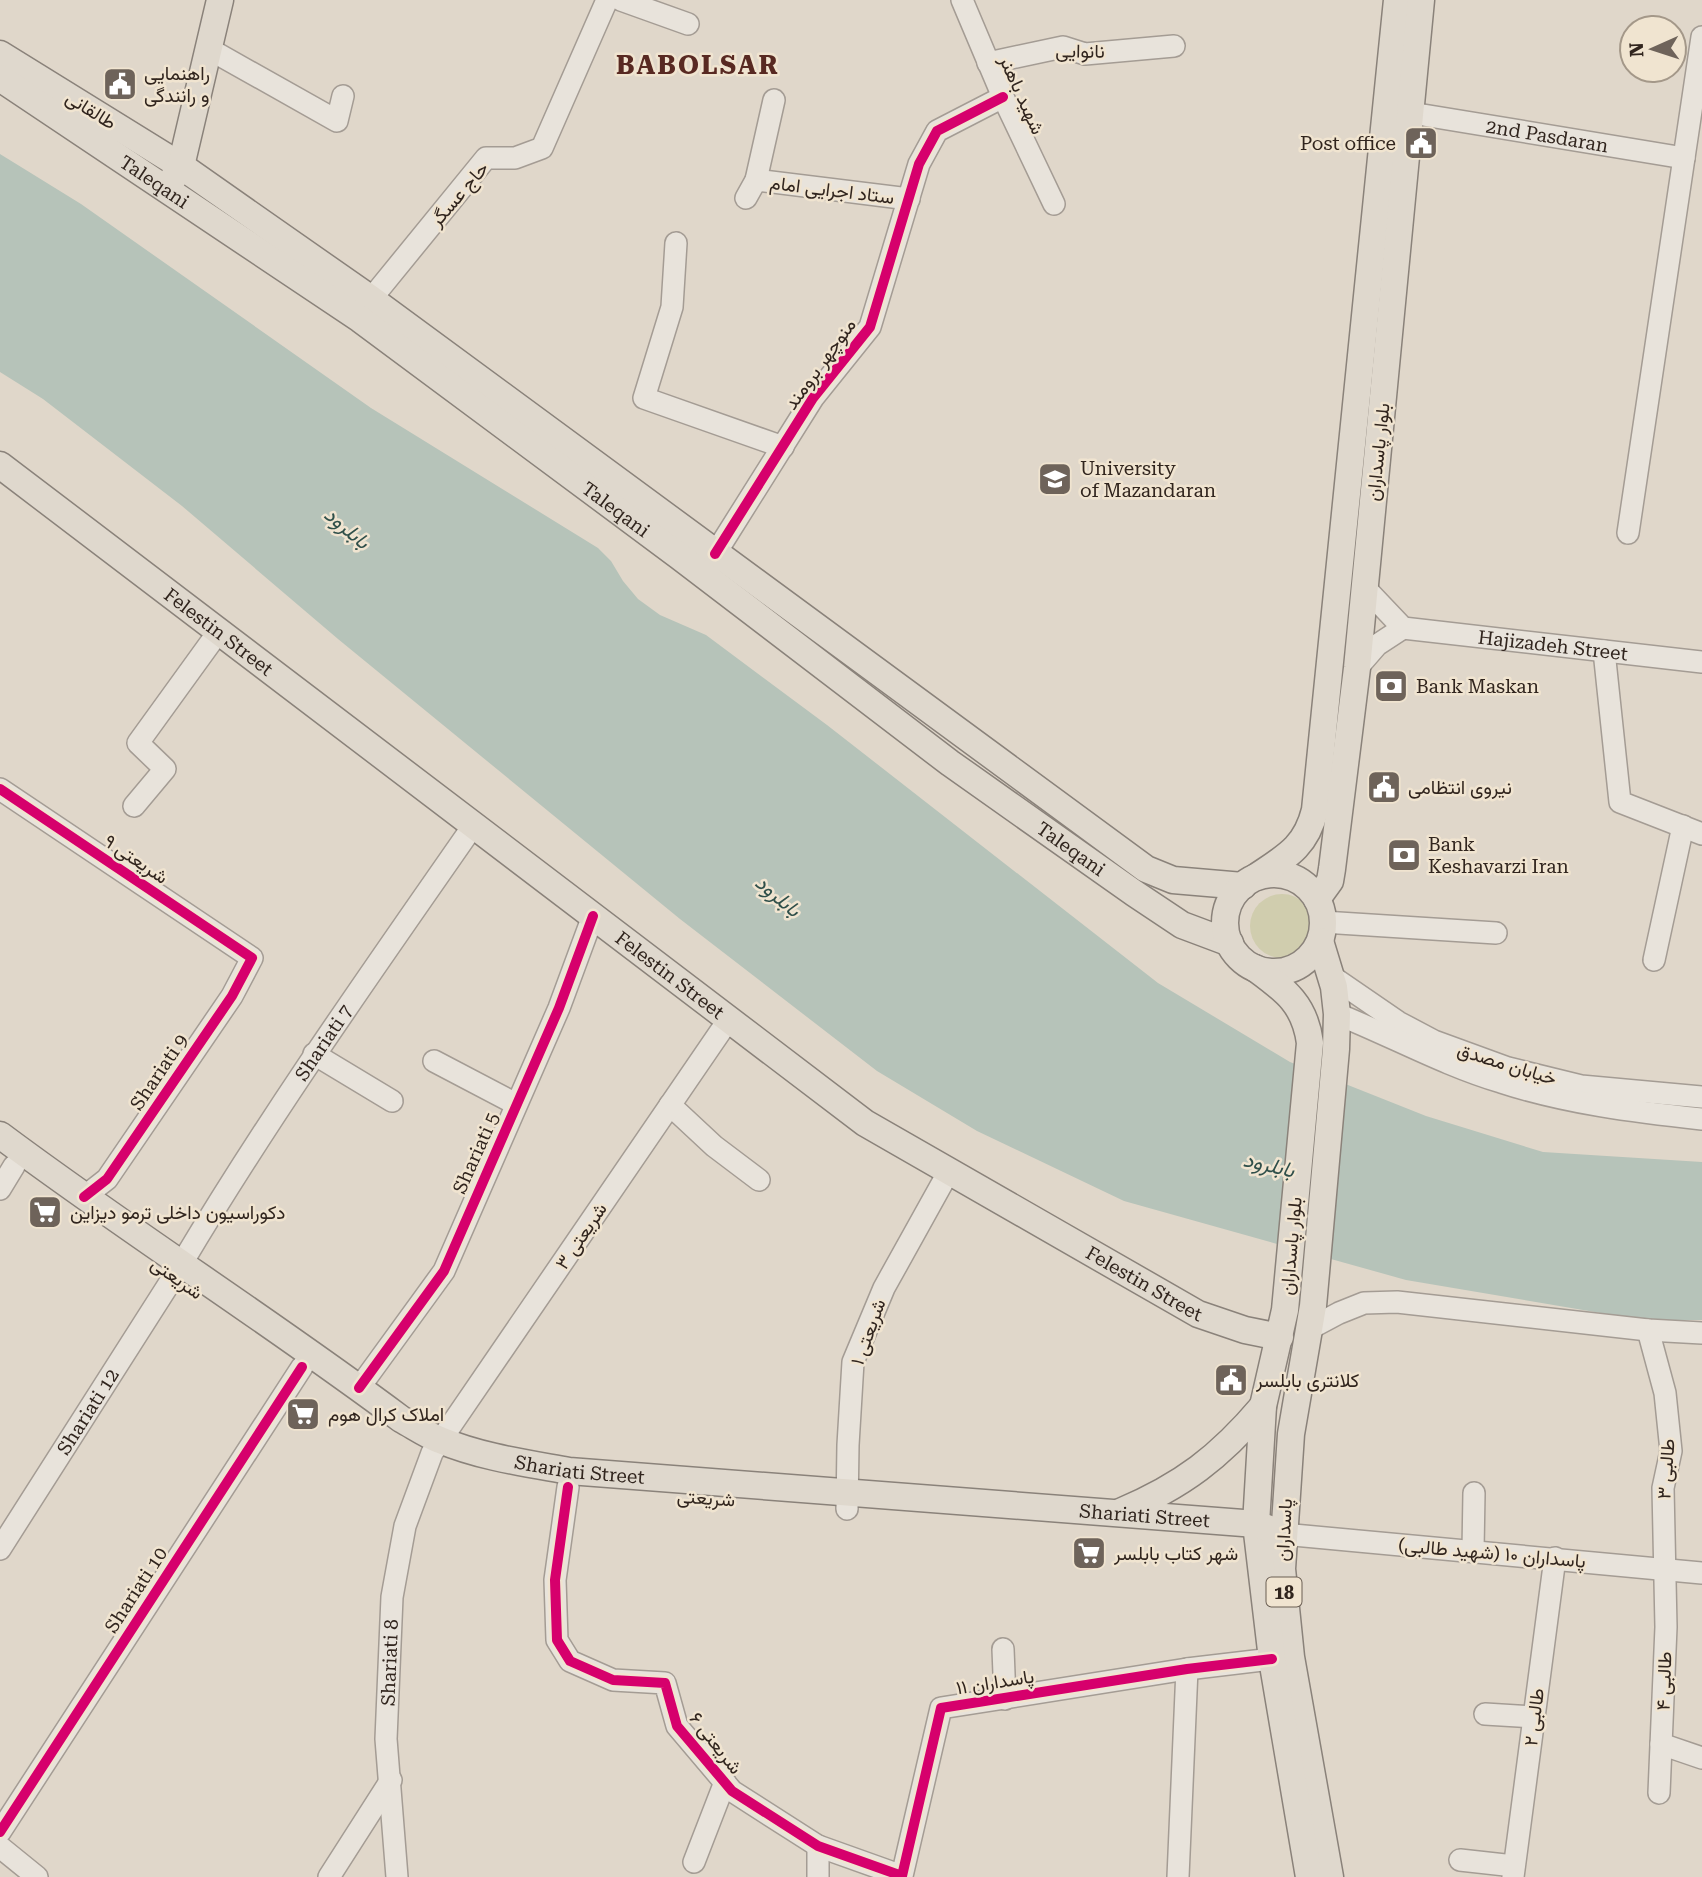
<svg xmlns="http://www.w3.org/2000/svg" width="1702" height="1877" font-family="'Roboto Serif',Vazirmatn,serif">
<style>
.green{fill:#d0cdae}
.water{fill:#b6c3b9}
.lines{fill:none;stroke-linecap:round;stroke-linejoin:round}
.minor-casing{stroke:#a49c94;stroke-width:24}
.major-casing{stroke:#8a827a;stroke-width:29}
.minor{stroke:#e8e3db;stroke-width:21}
.major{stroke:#dfd8cd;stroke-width:26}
.cycleway-casing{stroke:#f0e4d0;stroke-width:15}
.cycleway{stroke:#d6006c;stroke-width:10}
.labels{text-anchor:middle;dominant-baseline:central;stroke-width:5;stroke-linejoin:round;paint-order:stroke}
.shield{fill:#f0e4d0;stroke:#6a5e53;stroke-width:2}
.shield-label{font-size:18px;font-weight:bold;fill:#31251e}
.street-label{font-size:19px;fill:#31251e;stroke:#f0e4d0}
.poi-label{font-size:19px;fill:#31251e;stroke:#f0e4d0;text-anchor:start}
.water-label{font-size:21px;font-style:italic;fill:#2f4f4a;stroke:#f0e4d0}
.district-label{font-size:26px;font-weight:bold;letter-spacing:2px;fill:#582922;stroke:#f0e4d0}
</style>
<rect width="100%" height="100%" fill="#e0d7ca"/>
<path class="green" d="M1250 926a32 32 0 1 1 64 0a32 32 0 1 1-64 0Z"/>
<path class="water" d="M0,154L81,204L371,408L598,548L611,561L623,581L638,599L660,615L706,635L827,725L1158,983L1290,1062L1426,1116L1543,1152L1702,1162V1320H1642L1406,1280L1124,1201L977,1131L877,1071L680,919L338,639L182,506L43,399L0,372Z"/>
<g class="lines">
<g class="minor-casing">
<g id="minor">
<path d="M621,0L688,24"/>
<path d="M962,0L1003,97L1054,204"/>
<path d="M209,49L337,121L343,96"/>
<path d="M988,63L1063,47L1085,54L1174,46"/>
<path id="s1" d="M1411,113L1684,158"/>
<path d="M756,180L909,199"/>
<path d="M746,198L756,180L774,100"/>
<path d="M676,243L672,307L644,398L783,447"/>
<path d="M371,299L486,158H515L542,148L607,0"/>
<path d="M1628,533L1702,37"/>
<path d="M715,554L813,398L870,327L919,164L937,131L1003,97"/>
<path id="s2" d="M1365,588L1403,628L1702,662"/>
<path d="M1604,651L1620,802L1702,834"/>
<path d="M1357,668L1377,645L1403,628"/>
<path d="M0,789L252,958L232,996L107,1179L84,1197"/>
<path d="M134,806L165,769L138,743L219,631"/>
<path d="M1323,922L1496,933"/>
<path d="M1654,960L1683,826"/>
<path d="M1331,976L1398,1022L1434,1041L1508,1068L1581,1086L1702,1097"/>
<path d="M1337,1014C1392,1036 1444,1065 1501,1082C1565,1103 1635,1112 1702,1119"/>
<path d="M314,1054L392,1101"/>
<path d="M434,1061L516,1104"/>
<path d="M670,1105L714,1146L759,1180"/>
<path d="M0,1189L14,1166"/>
<path id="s3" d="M182,1263C272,1112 373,970 473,826"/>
<path d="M1309,1329L1339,1313L1364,1303L1397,1302L1648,1330L1702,1333"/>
<path d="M1648,1330L1665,1393L1671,1451L1663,1488L1666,1627L1659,1793"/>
<path d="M359,1388L444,1271L559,1008L593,916"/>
<path d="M568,1487L555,1580L557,1640L570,1661L613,1680L665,1683L677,1726L732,1791L818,1846L902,1876L941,1708L1187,1669L1272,1659"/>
<path d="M847,1509L848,1445L853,1362L884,1288L949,1171"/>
<path d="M1283,1534L1702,1573"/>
<path id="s4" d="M0,1549L174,1276"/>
<path d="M1473,1550L1474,1493"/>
<path d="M1003,1649L1005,1699"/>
<path d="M1485,1714L1534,1717"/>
<path d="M1661,1744L1702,1758"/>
<path d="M0,1832L302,1367"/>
<path d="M818,1846V1877"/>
<path d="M0,1847L37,1877"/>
<path d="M1460,1860L1514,1866"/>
<path d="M694,1862L725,1782"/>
<path d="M329,1877L391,1780"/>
<path id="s5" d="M397,1877L386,1739L392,1597L405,1526L432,1453L729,1019"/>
<path d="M1178,1877L1187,1669"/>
<path d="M1513,1877L1555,1558"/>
</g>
</g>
<g class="major-casing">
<g id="major">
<path d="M0,54L181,166L371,299L1146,869L1173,880L1243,886"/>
<path id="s6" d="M0,78L360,319L679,556L950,763L1134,893L1182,925L1230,943"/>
<path d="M172,180L181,166L220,0"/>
<path id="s7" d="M0,465L865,1123L1198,1314L1245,1330L1280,1337"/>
<circle cx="1274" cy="923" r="49"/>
<path d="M1256,877C1286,857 1306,847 1315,810L1397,0"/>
<path d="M1317,899L1330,881L1332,869L1357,668L1421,0"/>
<path d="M1320,941L1334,987L1337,1014L1336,1049L1313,1306L1291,1434L1282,1569L1291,1657L1330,1877"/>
<path d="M1255,968C1285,990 1305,1004 1310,1043L1285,1310L1263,1406L1256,1524L1272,1659L1309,1877"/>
<path id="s8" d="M0,1135C131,1233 270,1321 401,1419C414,1426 427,1435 440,1440C481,1457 525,1463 569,1471L1256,1524L1283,1534"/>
<path d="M1120,1512C1182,1486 1220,1457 1263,1406"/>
</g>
</g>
<use href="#minor" class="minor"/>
<use href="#major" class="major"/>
<g class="cycleway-casing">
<path id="cycleway" d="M715,554L813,398L870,327L919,164L937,131L1003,97
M0,789L252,958L232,996L107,1179L84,1197
M359,1388L444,1271L559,1008L593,916
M568,1487L555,1580L557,1640L570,1661L613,1680L665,1683L677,1726L732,1791L818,1846L902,1876L941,1708L1187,1669L1272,1659
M0,1832L302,1367"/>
</g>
<use href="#cycleway" class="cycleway"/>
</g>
<defs>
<g id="civic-square" transform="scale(1.75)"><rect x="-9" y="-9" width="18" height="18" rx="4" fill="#6e635a" stroke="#f0e4d0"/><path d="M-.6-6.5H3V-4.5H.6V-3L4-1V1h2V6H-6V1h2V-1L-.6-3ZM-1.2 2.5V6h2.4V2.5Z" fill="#fff"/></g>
<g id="university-square" transform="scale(1.75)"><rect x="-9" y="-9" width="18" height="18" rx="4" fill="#6e635a" stroke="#f0e4d0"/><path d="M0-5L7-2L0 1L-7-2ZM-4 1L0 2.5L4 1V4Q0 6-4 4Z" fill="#fff"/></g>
<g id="bank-square" transform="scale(1.75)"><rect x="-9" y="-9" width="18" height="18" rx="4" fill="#6e635a" stroke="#f0e4d0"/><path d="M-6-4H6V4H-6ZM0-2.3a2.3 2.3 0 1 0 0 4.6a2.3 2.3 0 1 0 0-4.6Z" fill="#fff"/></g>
<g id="supermarket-square" transform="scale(1.75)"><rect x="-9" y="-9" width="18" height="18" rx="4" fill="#6e635a" stroke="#f0e4d0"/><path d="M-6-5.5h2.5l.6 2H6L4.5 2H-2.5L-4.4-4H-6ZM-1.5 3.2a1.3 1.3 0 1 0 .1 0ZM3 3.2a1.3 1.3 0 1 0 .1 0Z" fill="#fff"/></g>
</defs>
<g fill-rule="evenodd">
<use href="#civic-square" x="120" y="84"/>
<use href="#civic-square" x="1421" y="143"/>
<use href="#university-square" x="1055" y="479"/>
<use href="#bank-square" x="1391" y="686"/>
<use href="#civic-square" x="1384" y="787"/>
<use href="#bank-square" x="1404" y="855"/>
<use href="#supermarket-square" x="45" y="1212"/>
<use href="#civic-square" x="1231" y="1380"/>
<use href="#supermarket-square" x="303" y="1414"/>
<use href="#supermarket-square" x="1089" y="1553"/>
</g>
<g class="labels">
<rect class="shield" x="1266.5" y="1577.5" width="35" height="29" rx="5"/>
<g class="shield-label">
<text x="1284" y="1592">18</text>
</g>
<g class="street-label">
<text transform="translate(1080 51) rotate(1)">نانوایی</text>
<text transform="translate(1022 95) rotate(66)">شهید باهنر</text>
<text transform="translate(91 110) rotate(32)">طالقانی</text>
<text stroke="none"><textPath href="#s1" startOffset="138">2nd Pasdaran</textPath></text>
<text stroke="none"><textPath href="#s6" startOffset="186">Taleqani</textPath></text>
<text transform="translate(832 190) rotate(7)">ستاد اجرایی امام</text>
<text transform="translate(459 194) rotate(-49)">حاج عسگر</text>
<text transform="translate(820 364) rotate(-54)">منوچهر برومند</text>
<text transform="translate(1378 452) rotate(-84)">بلوار پاسداران</text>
<text stroke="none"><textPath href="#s6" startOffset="752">Taleqani</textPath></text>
<text stroke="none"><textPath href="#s7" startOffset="275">Felestin Street</textPath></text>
<text stroke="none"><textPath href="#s2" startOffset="206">Hajizadeh Street</textPath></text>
<text stroke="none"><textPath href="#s6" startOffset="1320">Taleqani</textPath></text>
<text transform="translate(136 859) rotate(34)">شریعتی ۹</text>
<text stroke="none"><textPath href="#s7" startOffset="842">Felestin Street</textPath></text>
<text stroke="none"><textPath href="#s3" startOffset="262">Shariati 7</textPath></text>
<text transform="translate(1507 1064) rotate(17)">خیابان مصدق</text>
<text transform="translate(159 1072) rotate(-56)">Shariati 9</text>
<text transform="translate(476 1153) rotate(-66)">Shariati 5</text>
<text transform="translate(581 1236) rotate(-56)">شریعتی ۳</text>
<text transform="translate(1291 1246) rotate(-85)">بلوار پاسداران</text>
<text transform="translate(177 1278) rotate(35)">شریعتی</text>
<text stroke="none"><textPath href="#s7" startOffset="1409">Felestin Street</textPath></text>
<text transform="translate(868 1332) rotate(-70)">شریعتی ۱</text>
<text stroke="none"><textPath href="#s4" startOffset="163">Shariati 12</textPath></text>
<text stroke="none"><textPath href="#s8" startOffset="679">Shariati Street</textPath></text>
<text transform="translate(1666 1469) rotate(-86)">طالبی ۳</text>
<text transform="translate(706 1498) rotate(4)">شریعتی</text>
<text stroke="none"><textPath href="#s8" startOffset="1246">Shariati Street</textPath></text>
<text transform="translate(1284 1530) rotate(-87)">پاسداران</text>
<text transform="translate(1492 1553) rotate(5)">پاسداران ۱۰ (شهید طالبی)</text>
<text transform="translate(136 1590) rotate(-57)">Shariati 10</text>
<text stroke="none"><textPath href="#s5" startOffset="215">Shariati 8</textPath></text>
<text transform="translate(1664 1681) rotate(-88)">طالبی ۴</text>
<text transform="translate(995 1682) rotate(-9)">پاسداران ۱۱</text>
<text transform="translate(1534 1717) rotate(-83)">طالبی ۲</text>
<text transform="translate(716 1743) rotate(52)">شریعتی ۶</text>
</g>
<g class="poi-label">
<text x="144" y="73">راهنمایی<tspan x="144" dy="22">و رانندگی</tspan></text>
<text x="1396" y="143" text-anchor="end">Post office</text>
<text x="1080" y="468">University<tspan x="1080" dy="22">of Mazandaran</tspan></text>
<text x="1416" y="686">Bank Maskan</text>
<text x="1408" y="787">نیروی انتظامی</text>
<text x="1428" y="844">Bank<tspan x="1428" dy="22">Keshavarzi Iran</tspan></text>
<text x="70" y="1212">دکوراسیون داخلی ترمو دیزاین</text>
<text x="1256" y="1380">کلانتری بابلسر</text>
<text x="328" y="1414">املاک کرال هوم</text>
<text x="1114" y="1553">شهر کتاب بابلسر</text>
</g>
<g class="water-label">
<text transform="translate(347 528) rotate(40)">بابلرود</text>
<text transform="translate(778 896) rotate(40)">بابلرود</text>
<text transform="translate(1269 1165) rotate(13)">بابلرود</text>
</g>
<g class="district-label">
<text x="698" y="65">BABOLSAR</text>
</g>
</g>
<g transform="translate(1653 49) rotate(267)"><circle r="33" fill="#f0e4d0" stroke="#a49889" stroke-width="2"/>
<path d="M0-5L12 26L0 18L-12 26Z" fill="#6e635a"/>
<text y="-10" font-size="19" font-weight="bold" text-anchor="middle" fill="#31251e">N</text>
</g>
</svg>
